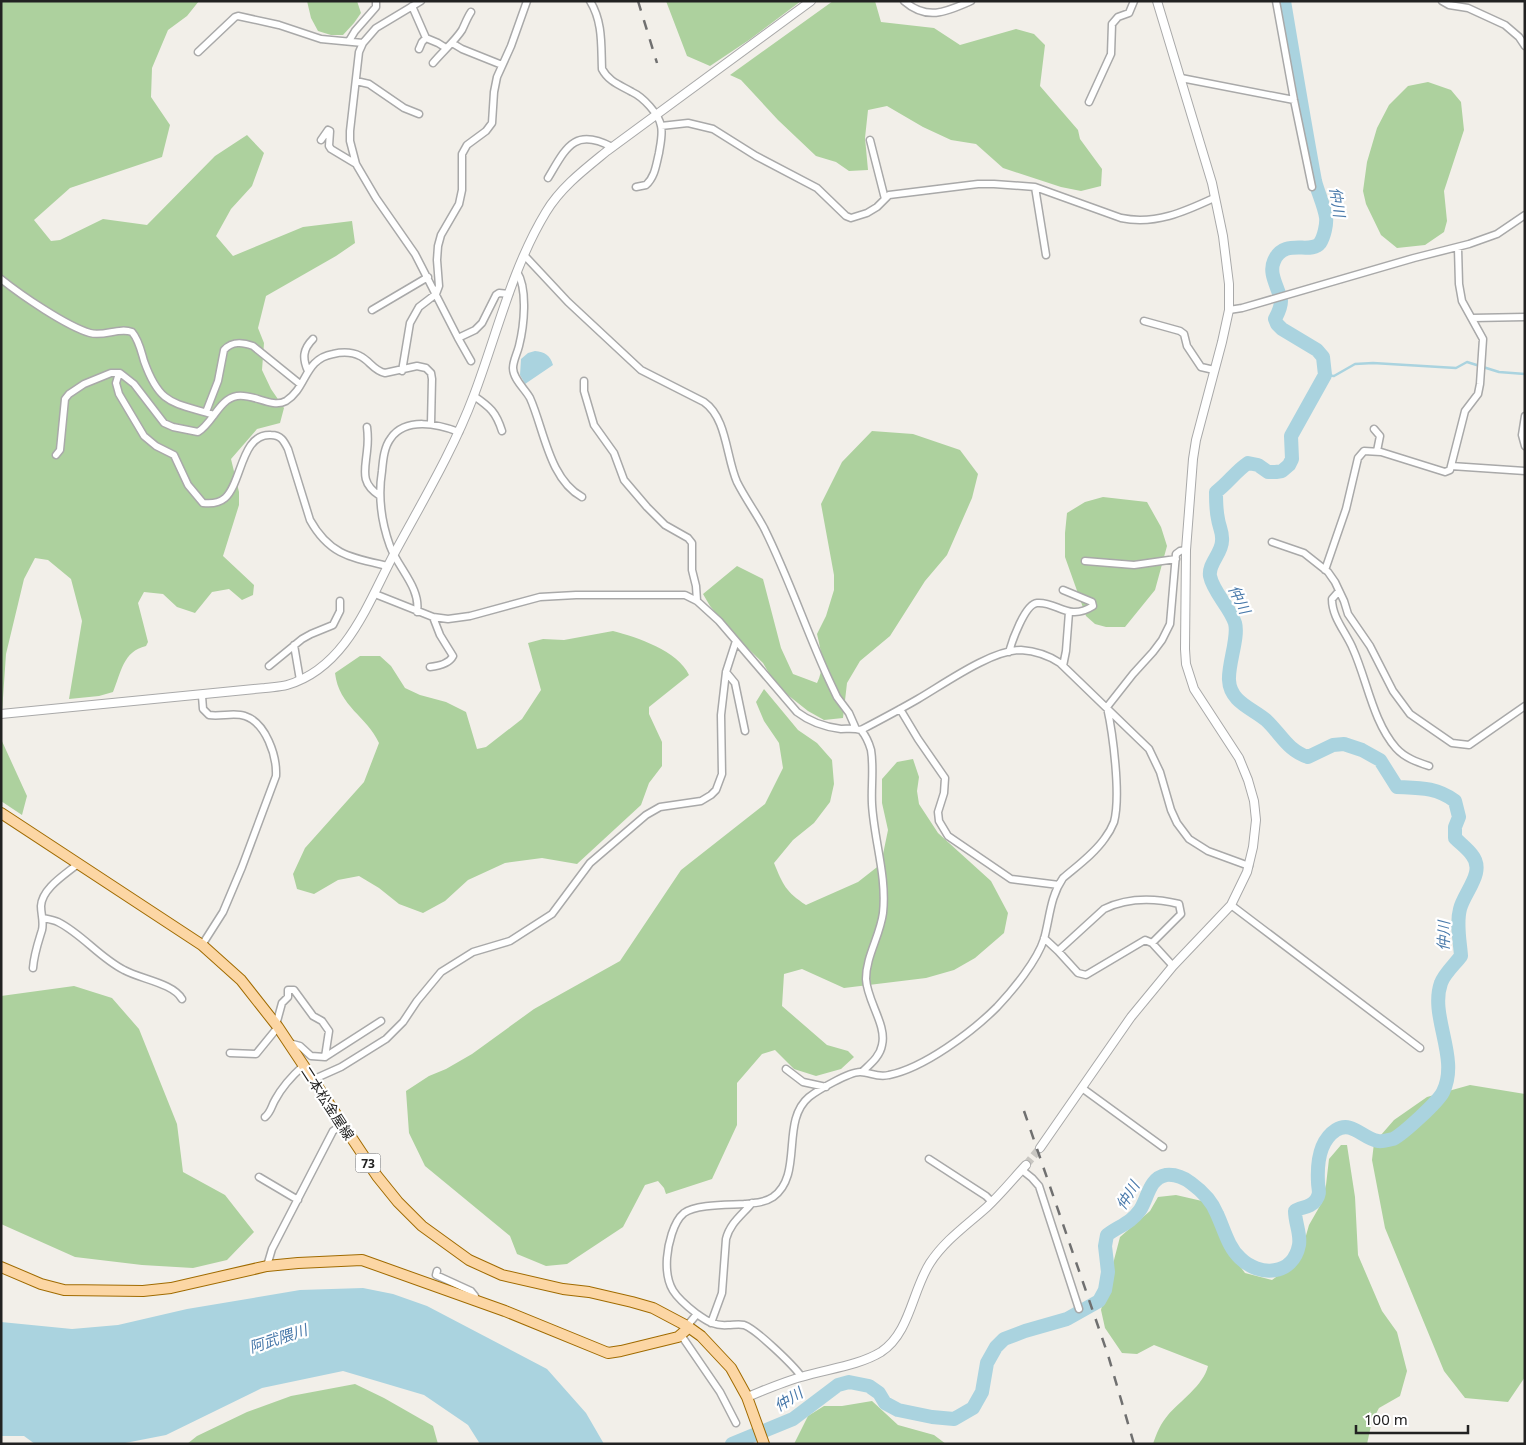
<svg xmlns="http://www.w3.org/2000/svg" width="1526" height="1445" font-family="'Noto Sans','Noto Sans JP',sans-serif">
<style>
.forest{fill:#add19e}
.water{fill:#aad3df}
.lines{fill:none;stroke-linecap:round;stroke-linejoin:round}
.stream{stroke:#aad3df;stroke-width:2.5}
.river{stroke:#aad3df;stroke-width:14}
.tertiary-tunnel{stroke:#c8c6c1;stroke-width:8;stroke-dasharray:8 4;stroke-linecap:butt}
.minor-casing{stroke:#a9a9a9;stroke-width:9}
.tertiary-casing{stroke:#a9a9a9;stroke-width:10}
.primary-casing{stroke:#a06b00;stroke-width:12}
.minor{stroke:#fff;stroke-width:6}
.tertiary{stroke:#fff;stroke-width:8}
.primary{stroke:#fcd6a4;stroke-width:10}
.rail{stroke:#707070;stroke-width:2.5;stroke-dasharray:10 10;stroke-linecap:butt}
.labels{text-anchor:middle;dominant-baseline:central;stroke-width:4.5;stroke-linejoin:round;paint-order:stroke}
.shield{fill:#fff;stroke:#646464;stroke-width:1}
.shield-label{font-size:12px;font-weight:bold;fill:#222}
.street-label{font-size:14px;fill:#222;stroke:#fff}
.water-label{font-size:15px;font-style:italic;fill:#4a7aab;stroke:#fff}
</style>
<rect width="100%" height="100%" fill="#f2efe9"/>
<path class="forest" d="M1,1H199L187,16L168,30L152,68L151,97L170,125L162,157L70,188L34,220L51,241L60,240L103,219L147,225L215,156L247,135L264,153L252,186L231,209L216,236L233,256L303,227L352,221L355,243L336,256L266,296L258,328L264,343L262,370L271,389L284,408L280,423L257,429L231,459L239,492V505L223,556L254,585L253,595L242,600L229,589L212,592L195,613L177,607L163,594L144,592L138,603L148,642L146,646C123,651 121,673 113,692L99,696L69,699L82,621L71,579L48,560L35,558L24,579L6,654L1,727Z
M307,1H357L361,13L354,23L343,35H331L318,31L311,18Z
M666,1H801L749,40L710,66L687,56Z
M833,1H875L881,22L934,28L960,45L1016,29L1034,34L1045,45L1040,86L1078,130L1080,139L1102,169L1101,186L1081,191L1061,187L1003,168L976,144L951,140L923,127L887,106L868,110L865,138L868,170L849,171L836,162L816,156L778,120L741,80L730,75Z
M1428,82L1451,90L1461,102L1464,130L1444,191L1447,221L1444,232L1425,245L1397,248L1381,235L1366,204L1363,191L1367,162L1377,128L1389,105L1408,86Z
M872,431L913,434L960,450L978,474L972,498L947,555L925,581L890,636L860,661L847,683L843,718L824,720L808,711L784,692L773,680L763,663L733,634L710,606L703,594L737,566L763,579L781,648L793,674L817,683C825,667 821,651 817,634L826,616L834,590V575L821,504L842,462Z
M1103,497L1147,502L1161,527L1167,546L1155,590L1125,627H1106L1095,624L1086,616L1065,557V533L1067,513L1085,502Z
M613,631C637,637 678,651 689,675L649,707V714L662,742V766L649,783L641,805L577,864L542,858L505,863L468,880L445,901L423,913L399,904L379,888L359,876L338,880L314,894L297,889L293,874L305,848L364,782L379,743C367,716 339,707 335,673L360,656H380L391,666L405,688L420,695L446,702L466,712L477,749L486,747L522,719L541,690L528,643L543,639L564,640Z
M764,689L798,730L817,743L832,760L834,784L830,802L814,823L793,840L774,863C783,885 786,892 806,905L858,882L881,864L888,830L882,803V779L897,762L913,759L919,777L917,791L919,804L938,833L991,881L1008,913L1004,933L975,958L954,970L926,978L844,988L802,969L784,974L782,1006L827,1045L848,1051L854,1057L841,1069L816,1076L794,1069L775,1050L762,1054L737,1083V1125L712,1179L666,1194L664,1188L658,1181L645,1185L623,1227L567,1264L546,1266L517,1254L510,1236L425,1166L409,1133L406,1091L429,1076L446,1069L472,1054L534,1009L620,961L681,870L765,804L783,768L779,743L764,721L756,702Z
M1,739L27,796L22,815L1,801Z
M74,986L112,998L139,1029L177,1124L183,1172L225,1195L254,1232L227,1260L193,1268L142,1265L75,1257L1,1224V996Z
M1470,1085L1525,1094V1377L1508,1402L1465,1398L1444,1371L1385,1228L1372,1160L1374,1143L1394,1120L1427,1097Z
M1341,1145H1347L1355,1197L1358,1255L1382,1311L1397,1332L1407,1371L1400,1396L1379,1408L1372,1421L1367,1444H1153C1156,1434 1161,1423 1168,1415C1179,1402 1204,1385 1208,1366L1154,1345L1137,1354L1122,1353L1105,1328L1101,1310L1120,1237L1150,1211L1158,1197L1176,1195L1202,1201L1215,1214L1225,1246L1245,1273L1272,1280L1299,1260L1309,1225L1321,1204L1326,1185L1329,1159Z
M355,1384L384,1398L433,1426L438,1444H187L197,1436L247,1412L291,1396Z
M872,1401L898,1425L934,1435L946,1444H794L808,1416L824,1406H842Z"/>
<path class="water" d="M535,351C545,352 550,355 553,365L525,384L520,375L521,359L528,353Z
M363,1288L393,1294L427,1306L547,1369L586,1413L604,1444H480L468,1425L424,1395L343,1371L262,1388L166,1435L120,1444H35L24,1436H1V1322L72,1329L118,1325L187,1309L300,1290Z"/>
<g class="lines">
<path class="stream" d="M1325,375L1334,376L1355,364L1373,363L1456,368L1467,362L1499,372L1525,374"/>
<path class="river" d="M732,1444L793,1419L838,1385L849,1382L869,1386L879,1393L885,1403L898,1410L932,1417L954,1419L973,1408L982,1392L987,1363L996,1347L1004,1339L1025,1331L1067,1319L1099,1301L1105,1290L1108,1272L1105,1246L1107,1235C1119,1226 1131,1223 1140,1210C1148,1198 1149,1178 1166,1175C1176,1174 1183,1177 1191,1183C1202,1191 1212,1201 1217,1214C1224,1229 1228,1247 1240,1258C1259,1277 1293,1276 1299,1245C1301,1234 1295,1223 1295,1211C1300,1207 1311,1208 1316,1200C1321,1193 1318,1189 1318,1182C1317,1163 1319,1141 1336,1130C1352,1120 1363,1139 1378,1141C1382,1142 1388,1140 1393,1139C1403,1134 1438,1102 1443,1092C1460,1058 1429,1016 1441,983C1444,974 1455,964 1461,956C1460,941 1456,924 1460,909C1464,892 1486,872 1472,855C1468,849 1461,844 1455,838V827L1459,817L1455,801C1436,787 1419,788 1397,787L1380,760L1362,750L1344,744L1333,745L1308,757C1287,750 1281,734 1266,720C1252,708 1230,702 1229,680C1228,664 1239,637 1235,623C1230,607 1213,592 1210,576C1208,564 1222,553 1222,541C1223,532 1219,527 1218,519C1216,510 1216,501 1216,492C1228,483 1236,471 1248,463L1258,465L1268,472H1276L1282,471L1289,465L1292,459L1291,436L1325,375L1323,357L1317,350L1282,329L1277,324L1275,319C1278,313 1281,308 1281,301C1279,288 1268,274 1274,261C1284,237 1311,255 1320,243C1324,237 1327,224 1326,217C1324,205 1318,193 1315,181C1304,121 1294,61 1284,1"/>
<path class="tertiary-tunnel" d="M1026,1165L1040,1148"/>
<g class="minor-casing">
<path id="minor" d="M421,1L376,28L363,43L359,52L350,131V141L356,164L376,198L415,254L458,338L475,330L482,323L496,295L499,293L509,294
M590,1C603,22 601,45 602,69C609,82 620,85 632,92C643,97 659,114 661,126C663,134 660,146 659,153C656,165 655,177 646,185L636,187
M904,1C927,21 946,12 971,1
M1276,1L1294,100L1312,187
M1442,1L1449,5L1468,8L1505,25L1519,37L1525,46
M412,6L426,38L438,43L446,48
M349,41L355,31L376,7V1
M452,43L462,49L502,65
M419,49L422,42L426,38
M198,52L235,17L238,16L279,25L321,39L363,43
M433,63C442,52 455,41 462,30C465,24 467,18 471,12
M1181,78L1294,100
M356,81L369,84L404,108L419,114
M1089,102L1111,54L1112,24L1118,17L1129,13L1134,1
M661,126L688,123L713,129L756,156L817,188L846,216L851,218L867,213L877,207L889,195L978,184H994L1035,187L1121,218C1155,225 1184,212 1214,198
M321,140L328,130L330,131L329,146L331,149L356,164
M870,140L885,199
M548,178C566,148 574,127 612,147
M1035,187L1046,255
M524,255L568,302L641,370L704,402C727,418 726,457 737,482C745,498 756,513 764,528C789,578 806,630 829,680L837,697L849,713L856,729
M517,272C528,289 524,326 519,346C517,354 513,361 513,368C513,379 525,389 530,398C544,429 549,479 582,497
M1,279C21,295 66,326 90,333C104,337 119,327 132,332C139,340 141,351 144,361C160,406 173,402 214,415
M372,310L428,277
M1229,310L1242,308L1414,258L1469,244L1497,234L1525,215
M1472,318L1525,317
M1144,321L1180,331L1184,334L1187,346L1201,367L1214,370
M458,338L471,361
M308,371C302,358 303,349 313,339
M402,371L410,323L419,307L436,294L439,286L437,260L438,246L441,235L459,204L462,190V154L467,145L486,131L492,123L494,92L497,77L511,46L527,1
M119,373L116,383L119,394L144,436L156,446L174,455L188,485L203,503C211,504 219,503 225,498C242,483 241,433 271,435C281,435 284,441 288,449L310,520C330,556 353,558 388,566
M584,381V391L594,425L614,453L624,480L647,507L665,525L688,538L692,543V570L696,586L697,601
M474,396C490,407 496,412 502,431
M206,412L218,381L224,350C232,341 242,342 253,346L300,384
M1525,416L1522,435L1525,446
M367,427C368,435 368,443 367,451C365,471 360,483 380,496
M1374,429L1380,436L1377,451
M56,455L60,450L65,399L69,394L84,384L111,373H120L134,384L164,423L173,427L198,432C213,423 219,399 237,396C253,393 272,409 286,401C307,388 304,359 333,354C342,352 352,352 360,356C369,360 374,371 385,373L417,366L426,368L431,373L432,379L431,424
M1451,466L1525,471
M1272,542L1304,553L1328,572L1335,582L1344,601L1348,614L1370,646L1393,691L1410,714L1452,743L1469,745L1525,706
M1085,561L1134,565L1176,559
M1325,570L1346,509L1358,458L1364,451L1381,452L1445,472L1450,470L1451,466L1465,411L1478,394L1480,384L1483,339L1462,301L1459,284L1458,248
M1339,591L1332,599C1332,618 1346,632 1353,649C1367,680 1373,722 1396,748C1405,758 1417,762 1429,766
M375,594L433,617L448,619L470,616L540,597L576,595H685L697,601L719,621L797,712C810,722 825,727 841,729C848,729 854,728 861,730C880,720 899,710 918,699C944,684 991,650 1021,650C1035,651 1048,655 1060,663L1149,749L1160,772L1171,810L1177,823L1189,839L1208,851L1249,866
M417,612C421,588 398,568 390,546C381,521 378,496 382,471C383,460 384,447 391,438C406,417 438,424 459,432
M294,645L300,680
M1009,652C1012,641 1025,604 1037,603C1057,601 1068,622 1093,606L1092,602L1063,590
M269,666L302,639L311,634L333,625L340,611V601
M1063,666L1066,651L1069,612
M430,667C439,666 449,664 453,656L440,635L433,617
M726,672L735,683L745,731
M202,696L203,709L209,715C221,717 234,712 245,716C266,723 277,756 276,776L242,867L223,912L202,945
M900,709L918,739L945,778L944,793L938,812L939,821L948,836L1011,879L1059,885
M861,730C866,736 869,743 871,750C874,768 871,786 872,804C874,840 887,876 883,913C880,936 866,956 866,979C867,1001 887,1025 882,1045C880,1057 869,1065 862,1072
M1231,905L1420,1048
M43,918C48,919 54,920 58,922C82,934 100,958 124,970C140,979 173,983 182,999
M1044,938L1058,951L1078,973L1086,975L1145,940L1152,943L1173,966
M1058,951L1104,909C1127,898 1154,898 1179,904L1181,914L1152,943
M33,968C34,954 38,943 42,930C44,921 41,915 41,906C42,888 66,874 79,863
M276,1025L282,1003L288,997V990H294L313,1016L322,1021L329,1031L325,1057
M289,1043L300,1046L311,1056L325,1057L381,1021
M230,1053L256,1054L278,1027
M786,1069L803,1082L826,1087
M312,1080L341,1067L386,1039L403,1022L417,1001L441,972L473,952L510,941L552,914L590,863L646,815L660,807L701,801L711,795L716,790L722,774L721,715L726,672L736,641
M1082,1088L1163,1147
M265,1117C271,1112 271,1107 275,1100C282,1087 293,1075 303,1066
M929,1159L986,1196L992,1202
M1022,1170L1032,1178L1039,1186L1079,1309
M259,1177L298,1200
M267,1266L272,1249L333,1131L342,1125
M437,1271L436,1275L471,1291L475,1296V1301
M697,1314C675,1297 665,1287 667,1258C668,1245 673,1222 684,1213C696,1204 729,1205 744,1204C754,1203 764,1203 773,1197C804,1175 780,1121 809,1097C818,1090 849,1072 860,1072C870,1072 877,1078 889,1075C924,1068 972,1032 997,1007C1013,990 1037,961 1044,939C1050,917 1050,897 1063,878C1077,866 1094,854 1105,838C1108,834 1112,827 1114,822C1121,796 1113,734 1107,707L1133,674L1153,652L1162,640L1170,624L1176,554L1180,551L1186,550
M711,1323L722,1293L726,1239C730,1223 742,1215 752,1203
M687,1326L697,1314C708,1322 715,1326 728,1325C733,1325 739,1324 744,1325C756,1329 793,1365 801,1376
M681,1335L720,1392L736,1423"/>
</g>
<g class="tertiary-casing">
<path id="tertiary" d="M1,714L265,688C272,687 280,687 287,685C346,668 368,603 394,554C422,502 453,451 474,395C497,334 512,268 546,212C561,187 585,169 607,151L811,1
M1040,1148L1131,1017L1173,966L1231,905L1247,872L1253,847L1256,820L1254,801L1248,780L1239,758L1194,689L1186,664L1185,649L1186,550L1193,459L1196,440L1222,342L1229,310V284L1223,236L1212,183L1157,1
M747,1397C765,1390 783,1382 801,1377C826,1369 858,1366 881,1352C910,1333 912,1291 930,1263C945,1240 967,1225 987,1207C1001,1194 1013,1179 1026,1165"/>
</g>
<g class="primary-casing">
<path id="primary" d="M1,813L202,945L241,980L278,1027L377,1176L398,1202L422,1226L469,1260L502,1275L563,1289L589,1292L632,1302L653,1308L687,1326L701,1336L731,1368L747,1397L764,1444
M1,1267L41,1284L64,1290L143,1291L171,1288L267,1266L298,1263L362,1260L505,1311L608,1353L621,1351L678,1337L685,1331L687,1326"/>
</g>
<use href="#minor" class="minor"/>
<use href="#tertiary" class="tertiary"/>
<use href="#primary" class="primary"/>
<path class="rail" d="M638,1L657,63
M1024,1111L1108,1355L1134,1444"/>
</g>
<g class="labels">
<rect class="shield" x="355.5" y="1153.5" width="25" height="19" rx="4"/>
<g class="shield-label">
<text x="368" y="1163">73</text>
</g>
<g class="street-label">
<text transform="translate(328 1103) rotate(57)">二本松金屋線</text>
</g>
<g class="water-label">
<text transform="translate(1338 202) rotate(81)">仲川</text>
<text transform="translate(1240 599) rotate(64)">仲川</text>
<text transform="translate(1443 936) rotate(-89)">仲川</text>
<text transform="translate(1127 1195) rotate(-58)">仲川</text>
<text transform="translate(278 1338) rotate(-18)">阿武隈川</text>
<text transform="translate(788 1399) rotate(-32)">仲川</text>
</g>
</g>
<rect width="1526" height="1445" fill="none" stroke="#222222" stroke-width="5"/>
<path d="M1356 1425v8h112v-8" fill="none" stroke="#222222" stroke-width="2.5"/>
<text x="1364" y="1425" font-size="15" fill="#222222" stroke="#ffffff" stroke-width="4" paint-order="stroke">100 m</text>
</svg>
